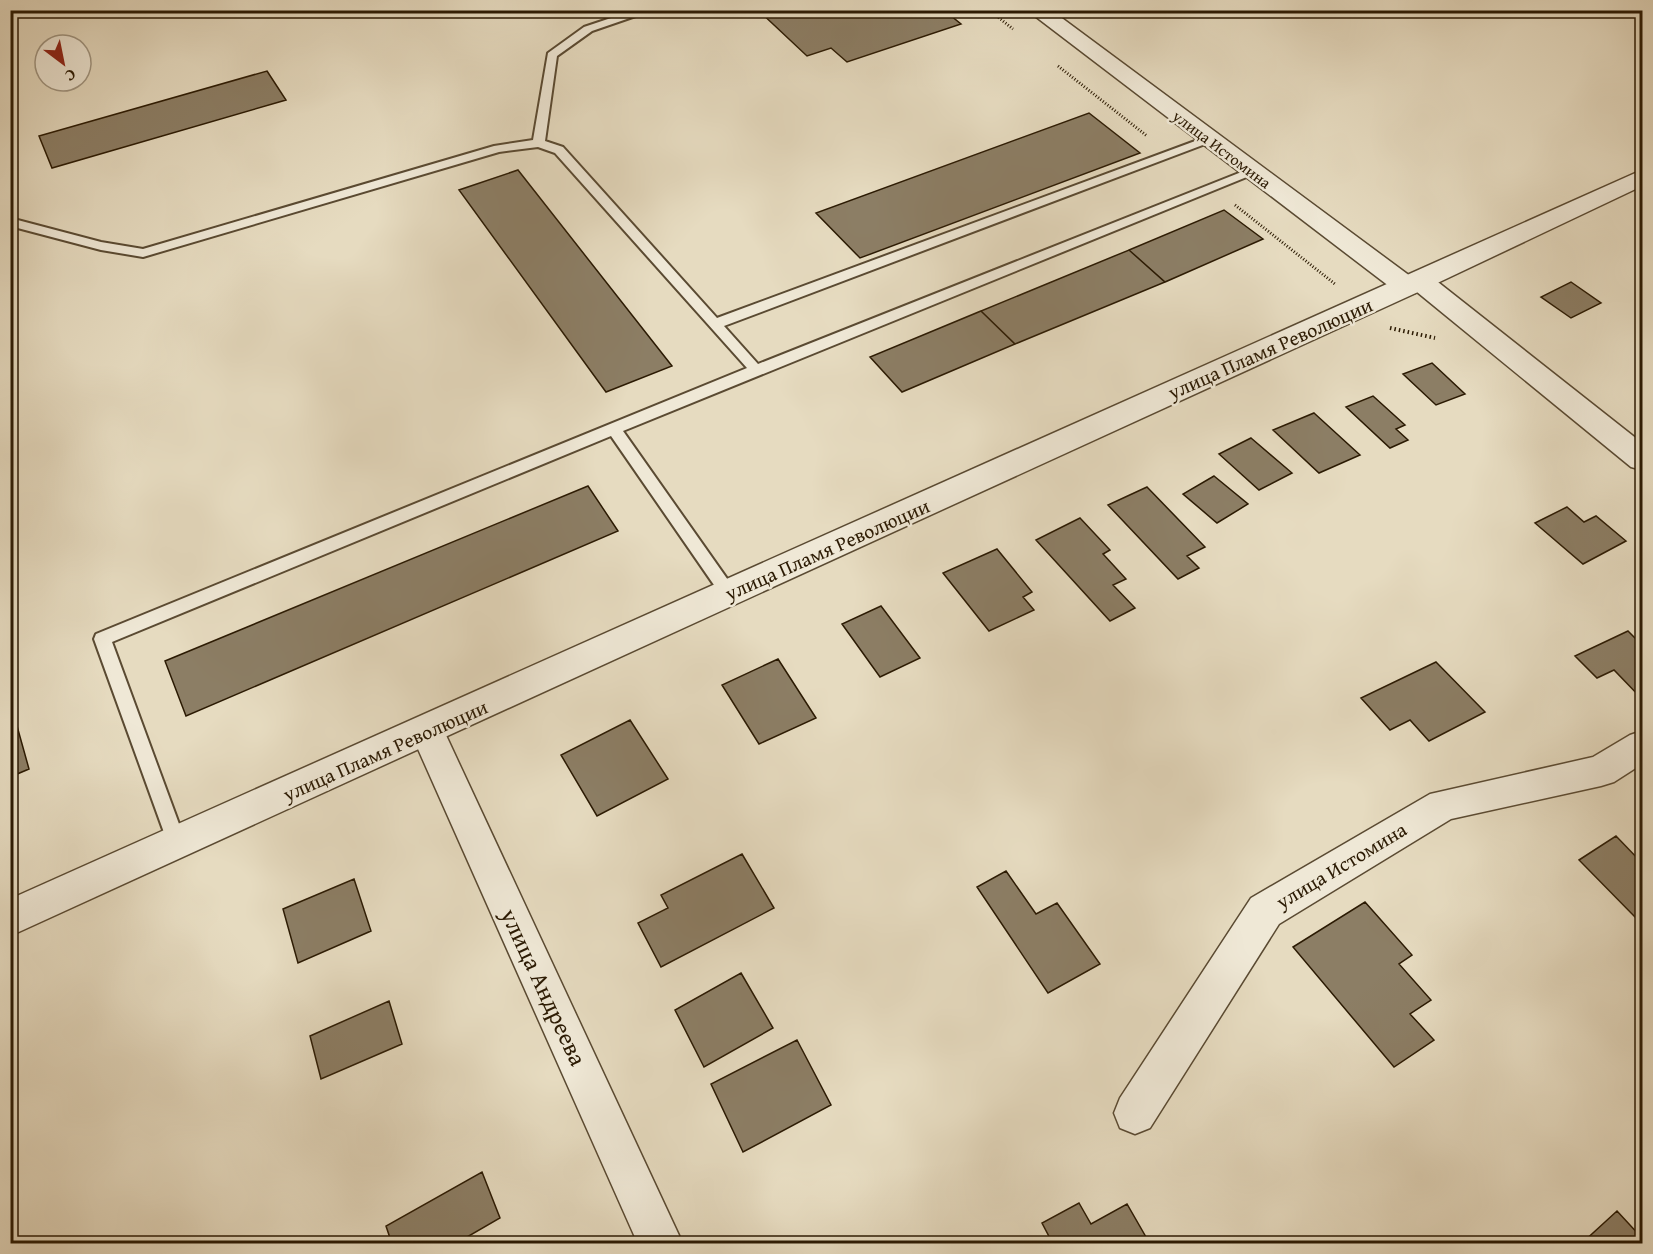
<svg xmlns="http://www.w3.org/2000/svg" width="1653" height="1254" font-family="'Gentium Book Plus',serif">
<style>
.building{fill:#8c7e65;stroke:#2b1a03;stroke-width:1.5}
.lines{fill:none;stroke-linecap:round;stroke-linejoin:round}
.service-casing{stroke:#5a4a32;stroke-width:4}
.minor-casing{stroke:#5a4a32;stroke-width:3}
.tertiary-casing{stroke:#5a4a32;stroke-width:3}
.path-far1{stroke:#2b1a03;stroke-width:3;stroke-dasharray:1 2;stroke-linecap:butt}
.path{stroke:#2b1a03;stroke-width:4;stroke-dasharray:1.5 3;stroke-linecap:butt}
.service{fill:#efe8d6;fill-rule:evenodd}
.minor{fill:#efe8d6;fill-rule:evenodd}
.tertiary{fill:#efe8d6;fill-rule:evenodd}
.labels{text-anchor:middle;dominant-baseline:central;stroke-width:5;stroke-linejoin:round;paint-order:stroke}
.far-street-label{font-size:16px;fill:#2b1a03;stroke:#efe8d6}
.street-label{font-size:20px;fill:#2b1a03;stroke:#efe8d6}
.near-street-label{font-size:24px;fill:#2b1a03;stroke:#efe8d6}
</style>
<rect width="100%" height="100%" fill="#e6dbc0"/>
<filter id="stains"><feTurbulence type="fractalNoise" baseFrequency=".00333" numOctaves="4"/><feColorMatrix values="0 0 0 0 .2 0 0 0 0 .09 0 0 0 0 .02 0 0 0 .5 -.17"/></filter>
<radialGradient id="worn" r=".72"><stop offset=".6" stop-color="#630" stop-opacity="0"/><stop offset="1" stop-color="#630" stop-opacity=".3"/></radialGradient>
<path class="building" d="M758,10H948L945,11L961,24L847,62L831,48L807,56Z
M267,71L286,100L52,168L39,136Z
M1089,113L1140,153L860,258L816,213Z
M518,170L672,366L606,392L459,190Z
M1224,210L1263,239L1165,282L1129,250Z
M1129,250L1165,282L1015,344L981,311Z
M1571,282L1601,303L1571,318L1541,297Z
M981,311L1015,344L902,392L870,357Z
M1432,363L1465,394L1436,405L1403,374Z
M1373,396L1405,425L1396,429L1408,440L1390,448L1346,407Z
M1314,413L1360,455L1319,473L1273,430Z
M1251,438L1292,473L1259,490L1219,454Z
M1214,476L1248,504L1217,523L1183,494Z
M588,486L618,531L186,716L165,661Z
M1147,487L1205,547L1187,556L1199,568L1178,579L1108,505Z
M1567,507L1584,522L1596,516L1626,541L1583,564L1535,523Z
M1080,518L1110,550L1103,554L1126,579L1113,585L1135,608L1110,621L1036,540Z
M997,549L1032,592L1023,597L1034,610L989,631L943,573Z
M881,606L920,658L880,677L842,624Z
M1628,631L1642,645V699L1614,670L1597,678L1575,656Z
M778,659L816,718L759,744L722,685Z
M1436,662L1485,712L1429,741L1410,720L1390,730L1361,698Z
M630,720L668,779L597,816L561,755Z
M17,726L29,769L10,777V729Z
M1616,836L1642,863V913L1636,918L1579,860Z
M742,854L774,908L661,967L638,923L668,908L661,895Z
M1006,871L1036,914L1057,903L1100,964L1048,993L977,887Z
M354,879L371,931L298,963L283,909Z
M1365,902L1412,955L1399,964L1431,1000L1410,1014L1434,1040L1394,1067L1293,947Z
M741,973L773,1028L704,1067L675,1010Z
M389,1001L402,1044L321,1079L310,1036Z
M797,1040L831,1105L743,1152L711,1084Z
M482,1172L500,1218L455,1244H392L386,1226Z
M1079,1203L1091,1224L1127,1204L1150,1244H1053L1042,1223Z
M1617,1211L1642,1238V1244H1581Z"/>
<g class="lines">
<g class="service-casing">
<path id="service" d="M635,10H653L592,31L557,56L545,141L563,147L717,318L1206,137H1214L1216,140L724,326L758,364L1249,169L1253,168L1259,172L623,431L735,590L737,594L735,598L729,600L723,598L611,436L112,642L186,843L184,849L177,851L170,849L94,639L96,634L747,368L555,153L538,147L499,152L143,257L101,250L10,226V218L101,242L143,249L494,146L533,140L548,53L584,27Z"/>
</g>
<g class="minor-casing">
<path id="minor" d="M1027,10H1051L1410,276L1420,272L1429,275L1642,443V470L1631,467L1417,292L1407,296L1398,293Z
M427,716L439,721L444,731L683,1244H638L410,731L415,721Z
M1642,731V764L1614,782L1601,786L1451,819L1279,924L1150,1128L1135,1134L1120,1128L1114,1113L1120,1098L1251,898L1430,794L1593,757L1630,735Z"/>
</g>
<g class="tertiary-casing">
<path id="tertiary" d="M1642,170V186L1429,287L10,936V899Z"/>
</g>
<path class="path-far1" d="M989,10L1013,29
M1058,66L1147,136
M1235,205L1335,284"/>
<path class="path" d="M1390,328L1435,338"/>
<use href="#service" class="service"/>
<use href="#minor" class="minor"/>
<use href="#tertiary" class="tertiary"/>
</g>
<g class="labels">
<g class="far-street-label">
<text transform="translate(1222 149) rotate(37)">улица Истомина</text>
</g>
<g class="street-label">
<text transform="translate(1270 348) rotate(-24)">улица Пламя Революции</text>
<text transform="translate(827 549) rotate(-24)">улица Пламя Революции</text>
<text transform="translate(385 750) rotate(-24)">улица Пламя Революции</text>
<text transform="translate(1341 865) rotate(-31)">улица Истомина</text>
</g>
<g class="near-street-label">
<text transform="translate(544 987) rotate(65)">улица Андреева</text>
</g>
</g>
<rect width="1653" height="1254" fill="none" stroke="#e6dbc0" stroke-width="36"/>
<rect x="12" y="12" width="1629" height="1230" fill="none" stroke="#2b1a03" stroke-width="3"/>
<rect x="18" y="18" width="1617" height="1218" fill="none" stroke="#2b1a03" stroke-width="1.5"/>
<g transform="translate(63 63) rotate(148)"><circle r="28" fill="#efe8d6" stroke="#a19682" stroke-width="1.5"/>
<path d="M0-4.5L10 22L0 15L-10 22Z" fill="#8f2418"/>
<text y="-9" font-size="16" font-weight="bold" text-anchor="middle" fill="#2b1a03">С</text>
</g>
<rect width="100%" height="100%" filter="url(#stains)"/>
<rect width="100%" height="100%" fill="url(#worn)"/>
</svg>
